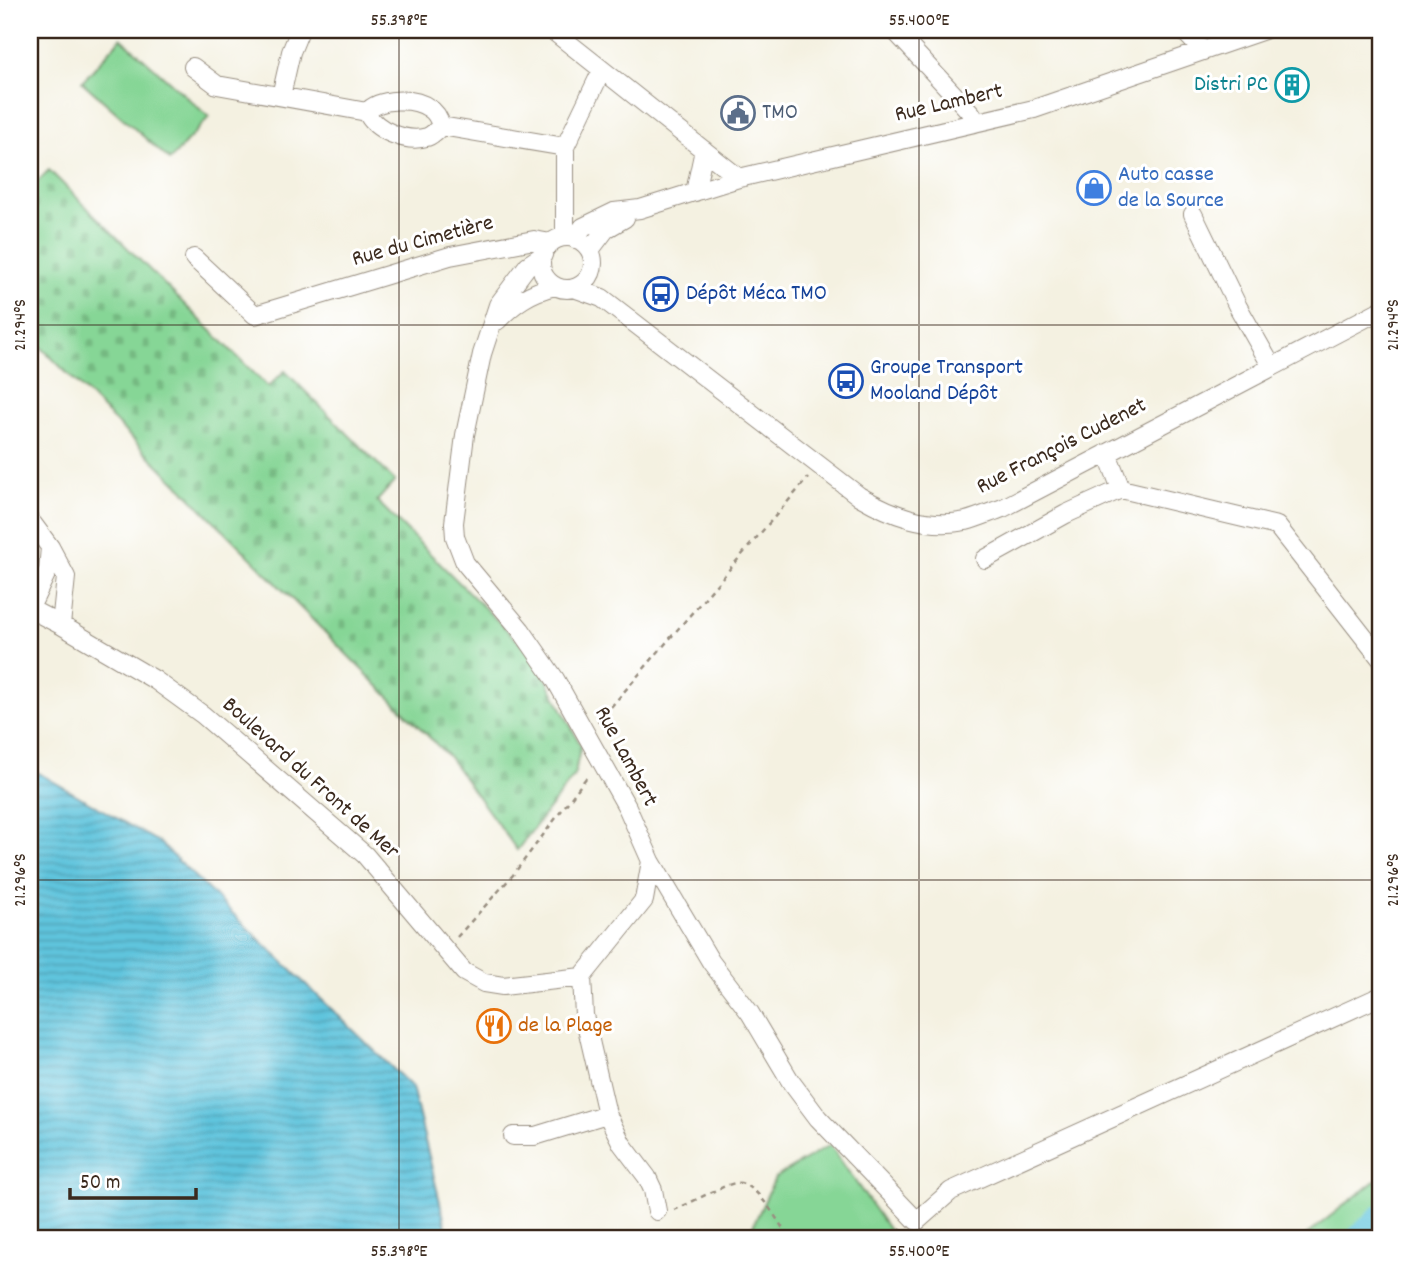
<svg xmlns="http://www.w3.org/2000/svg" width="1411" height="1269" font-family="Dekko,sans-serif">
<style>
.grass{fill:#86d696;stroke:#60805a;stroke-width:2}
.cemetery{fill:url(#cemetery-stones);stroke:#60805a;stroke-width:2}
.water{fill:url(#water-rules);stroke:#4d777e;stroke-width:2}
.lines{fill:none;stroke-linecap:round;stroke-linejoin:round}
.river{stroke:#5fc4dd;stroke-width:30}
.minor-casing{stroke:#988e80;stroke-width:20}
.path{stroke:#988e80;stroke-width:2.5;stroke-dasharray:5 5;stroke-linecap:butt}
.minor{stroke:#fff;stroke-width:18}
.ticks{fill:none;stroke:#3b2a1e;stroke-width:2;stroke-opacity:0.45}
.labels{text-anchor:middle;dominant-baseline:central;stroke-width:6;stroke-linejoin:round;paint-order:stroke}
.culture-label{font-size:23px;fill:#0d838f;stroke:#fff;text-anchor:end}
.street-label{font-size:23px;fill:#3b2a1e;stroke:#fff}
.service-label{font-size:23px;fill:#4e5e75;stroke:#fff;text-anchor:start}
.shop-label{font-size:23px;fill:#366cbe;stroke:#fff;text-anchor:start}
.transit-label{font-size:23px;fill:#164399;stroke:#fff;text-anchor:start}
.food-label{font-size:23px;fill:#c56008;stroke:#fff;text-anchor:start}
.neatline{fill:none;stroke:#3b2a1e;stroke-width:2.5}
.ticks-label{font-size:18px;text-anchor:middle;fill:#3b2a1e}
</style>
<defs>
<pattern id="cemetery-stones" width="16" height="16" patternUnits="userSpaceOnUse" patternTransform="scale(1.75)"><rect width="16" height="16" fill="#86d696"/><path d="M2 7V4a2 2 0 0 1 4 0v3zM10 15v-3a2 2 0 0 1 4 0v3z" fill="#75b881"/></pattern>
<pattern id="water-rules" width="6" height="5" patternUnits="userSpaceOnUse" patternTransform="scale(1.75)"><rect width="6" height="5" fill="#5fc4dd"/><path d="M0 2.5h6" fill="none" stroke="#509fb3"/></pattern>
</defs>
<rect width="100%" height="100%" fill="#fff"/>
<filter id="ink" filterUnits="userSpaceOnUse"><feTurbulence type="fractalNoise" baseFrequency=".0143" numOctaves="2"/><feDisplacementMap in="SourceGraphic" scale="14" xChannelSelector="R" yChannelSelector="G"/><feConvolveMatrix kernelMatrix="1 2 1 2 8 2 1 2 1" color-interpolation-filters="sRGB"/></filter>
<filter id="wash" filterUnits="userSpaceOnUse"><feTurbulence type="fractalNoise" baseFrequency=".00686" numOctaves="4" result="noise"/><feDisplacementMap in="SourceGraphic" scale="28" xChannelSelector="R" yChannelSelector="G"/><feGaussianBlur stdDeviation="1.57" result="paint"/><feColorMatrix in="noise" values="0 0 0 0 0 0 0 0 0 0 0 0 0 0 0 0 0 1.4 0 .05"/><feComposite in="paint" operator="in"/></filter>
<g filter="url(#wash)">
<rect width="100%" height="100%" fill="#f4f1e1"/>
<path class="grass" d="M121,38L209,117L170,160L82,82Z
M830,1145L895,1239H747L775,1178Z
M1381,1176V1239H1300L1304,1237Z"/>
<path class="cemetery" d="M49,170L268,387L285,371L395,481L377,501L536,659L581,746L574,776L517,850L448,756L30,336V189Z"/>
<path class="water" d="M30,768L160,843L412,1087L449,1239H30Z"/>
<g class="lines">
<path class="river" d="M1361,1239L1381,1220"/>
</g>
</g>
<g filter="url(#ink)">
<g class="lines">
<g class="minor-casing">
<path id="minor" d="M552,30L739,178
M894,30L972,114L975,123
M1183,30L1203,51
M193,67L217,85L367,112C375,131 407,143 427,137C433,135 437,130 441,126L565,147
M281,96L291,52L300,30
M367,112C379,98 414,97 429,108C436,112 439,118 441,126
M695,192L704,150
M1193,214L1238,307L1272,367
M565,237V147L602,70
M541 263a26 26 0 1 1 52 0a26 26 0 1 1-52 0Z
M575,239L583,227L614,212L640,209L739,178L1034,109L1264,30
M590,250L606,229L625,218
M543,255L528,265L498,305L482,354L465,435L454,523L455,537L465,563L521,630L555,679L627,807L651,861L644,900L582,977L584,1015L607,1114L622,1144L647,1177L653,1190L657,1211
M194,258L255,315L450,256L534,240L551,243
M574,288L602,298L859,496C892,515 927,529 966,521C978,518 991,512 1003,508L1381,310
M497,321C514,303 530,292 555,286
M1107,453L1121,489
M30,520L50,547L66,577L61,625
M985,559L1066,514L1121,489L1277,526L1381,659
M30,608L48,570L50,547
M30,609L61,625L155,680L203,715L365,855L464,972L484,983L503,986L582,977
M651,861L711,962L750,1013L791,1082L818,1118L917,1221L951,1191L1381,996
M513,1136H535L607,1114"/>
</g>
<path class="path" d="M598,722L808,478
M457,937L513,875L589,774
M674,1210C689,1204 721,1186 735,1183C756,1179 779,1224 790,1239
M928,1233L933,1239
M883,1239L902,1229"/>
<use href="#minor" class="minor"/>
</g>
</g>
<path class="ticks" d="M399,30V1239M919,30V1239M30,325H1381M30,880H1381"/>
<defs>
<g id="building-ring" transform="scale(1.75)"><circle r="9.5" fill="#fff" stroke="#0f9aa8" stroke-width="1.5"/><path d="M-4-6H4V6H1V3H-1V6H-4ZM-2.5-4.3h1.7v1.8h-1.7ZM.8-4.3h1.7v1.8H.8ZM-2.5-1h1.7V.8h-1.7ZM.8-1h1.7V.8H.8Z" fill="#0f9aa8"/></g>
<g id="civic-ring" transform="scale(1.75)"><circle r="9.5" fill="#fff" stroke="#5c6f8a" stroke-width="1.5"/><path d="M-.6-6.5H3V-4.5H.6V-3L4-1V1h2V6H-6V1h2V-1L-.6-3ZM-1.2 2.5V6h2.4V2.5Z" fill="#5c6f8a"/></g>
<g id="shop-ring" transform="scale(1.75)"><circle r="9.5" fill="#fff" stroke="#3f7fe0" stroke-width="1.5"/><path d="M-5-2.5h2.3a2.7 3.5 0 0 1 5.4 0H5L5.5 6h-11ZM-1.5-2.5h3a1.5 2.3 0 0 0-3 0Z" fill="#3f7fe0"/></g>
<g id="bus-ring" transform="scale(1.75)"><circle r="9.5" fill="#fff" stroke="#1a4fb4" stroke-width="1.5"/><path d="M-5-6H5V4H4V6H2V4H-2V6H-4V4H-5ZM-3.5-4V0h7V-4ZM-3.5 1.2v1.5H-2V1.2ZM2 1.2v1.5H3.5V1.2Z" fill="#1a4fb4"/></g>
<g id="restaurant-ring" transform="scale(1.75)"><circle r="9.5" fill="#fff" stroke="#e8710a" stroke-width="1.5"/><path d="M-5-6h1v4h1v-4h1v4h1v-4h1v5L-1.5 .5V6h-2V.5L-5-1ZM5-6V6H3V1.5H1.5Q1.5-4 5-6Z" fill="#e8710a"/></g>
</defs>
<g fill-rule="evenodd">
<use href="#building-ring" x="1292" y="85"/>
<use href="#civic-ring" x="738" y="113"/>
<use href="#shop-ring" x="1094" y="188"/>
<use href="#bus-ring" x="661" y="294"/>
<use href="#bus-ring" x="846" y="381"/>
<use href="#restaurant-ring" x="494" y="1026"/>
</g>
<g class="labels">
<g class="culture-label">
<text x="1268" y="85">Distri PC</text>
</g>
<g class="street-label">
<text transform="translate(949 104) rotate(-13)">Rue Lambert</text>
<text transform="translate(423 242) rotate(-15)">Rue du Cimetière</text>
<text transform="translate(1062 447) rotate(-27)">Rue François Cudenet</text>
<text transform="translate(625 757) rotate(62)">Rue Lambert</text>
<text transform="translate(310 779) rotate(42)">Boulevard du Front de Mer</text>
</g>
<g class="service-label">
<text x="762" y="113">TMO</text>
</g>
<g class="shop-label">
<text x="1118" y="175">Auto casse<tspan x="1118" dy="26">de la Source</tspan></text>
</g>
<g class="transit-label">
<text x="686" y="294">Dépôt Méca TMO</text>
<text x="870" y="368">Groupe Transport<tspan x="870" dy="26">Mooland Dépôt</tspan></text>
</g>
<g class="food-label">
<text x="518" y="1026">de la Plage</text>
</g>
</g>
<rect width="1411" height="1269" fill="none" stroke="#fff" stroke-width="77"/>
<path d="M70 1188v10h126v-10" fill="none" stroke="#3b2a1e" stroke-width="3.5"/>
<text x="80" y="1188" font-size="21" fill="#3b2a1e" stroke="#ffffff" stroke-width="5" paint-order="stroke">50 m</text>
<rect x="38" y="38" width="1334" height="1192" class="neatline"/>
<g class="ticks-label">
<text x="399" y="25">55.398°E</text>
<text x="919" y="25">55.400°E</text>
<text transform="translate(19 325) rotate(-90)" y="6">21.294°S</text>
<text transform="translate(1392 325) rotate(-90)" y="6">21.294°S</text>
<text transform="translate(19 880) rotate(-90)" y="6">21.296°S</text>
<text transform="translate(1392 880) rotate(-90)" y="6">21.296°S</text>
<text x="399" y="1256">55.398°E</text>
<text x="919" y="1256">55.400°E</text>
</g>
</svg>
